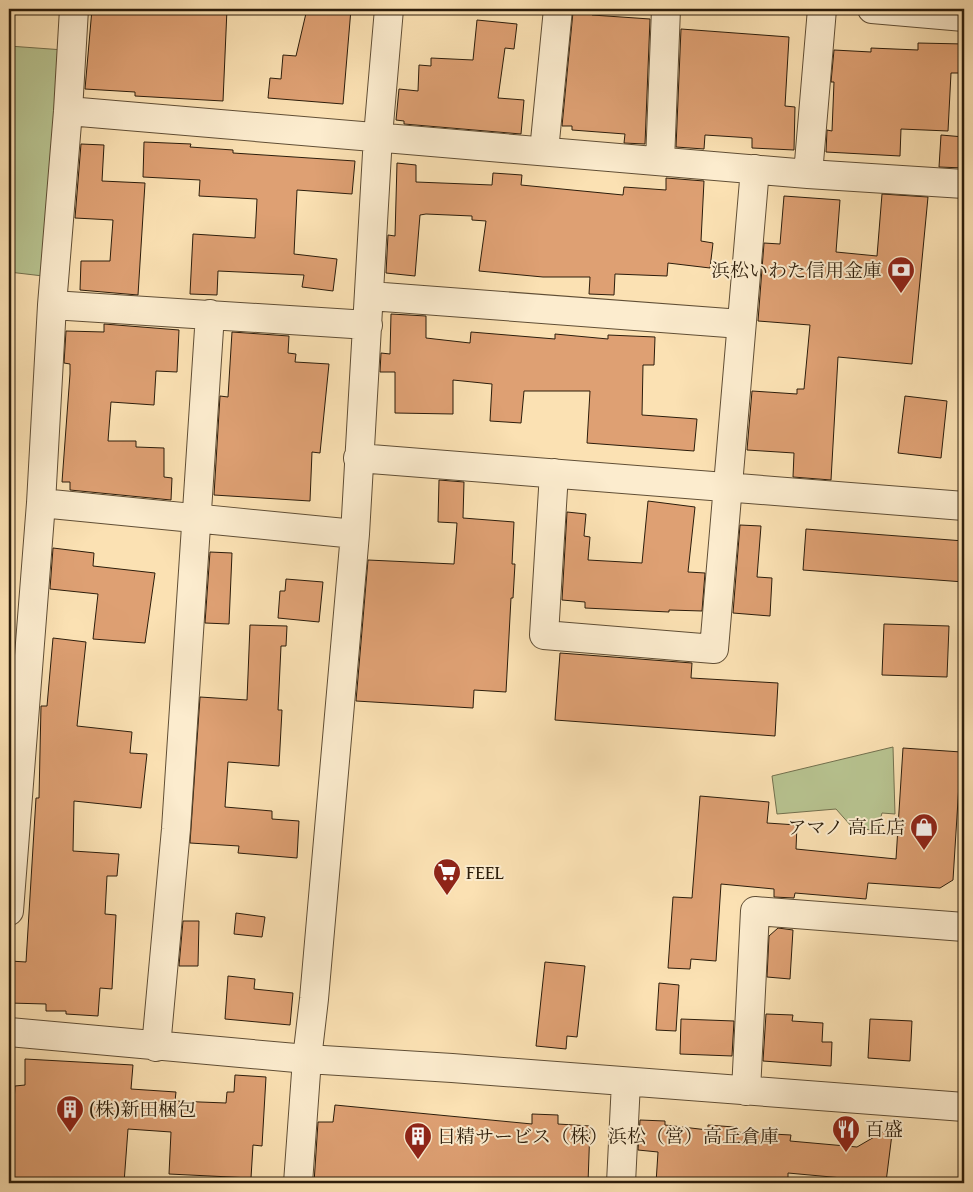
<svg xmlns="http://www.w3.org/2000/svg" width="973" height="1192" font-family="'Gentium Book Plus','Noto Serif JP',serif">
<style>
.green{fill:#b8c491;stroke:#72704e}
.building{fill:#dea073;stroke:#2c1d0b}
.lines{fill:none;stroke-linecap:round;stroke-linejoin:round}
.minor-casing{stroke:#604e35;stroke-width:30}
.minor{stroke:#fcecce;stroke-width:28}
.labels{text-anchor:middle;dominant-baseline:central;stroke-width:4;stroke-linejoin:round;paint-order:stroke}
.poi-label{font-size:19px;fill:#2c1d0b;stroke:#fcecce;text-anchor:start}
</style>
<rect width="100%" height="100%" fill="#fbe1b3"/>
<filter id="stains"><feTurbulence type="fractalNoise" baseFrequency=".004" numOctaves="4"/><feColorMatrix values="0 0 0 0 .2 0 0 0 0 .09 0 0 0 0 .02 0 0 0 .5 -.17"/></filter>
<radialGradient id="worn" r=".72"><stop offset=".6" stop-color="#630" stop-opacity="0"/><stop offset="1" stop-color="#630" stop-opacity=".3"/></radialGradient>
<path class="green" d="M9,46L64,50L43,276L9,272Z
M893,747L895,814L882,813L877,831L852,827L836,809L777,814L772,776Z"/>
<path class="building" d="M92,9H227L223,101L135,96V92L85,89Z
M307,9H351L343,104L268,98L270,78L281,79L283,55L296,56Z
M573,12H592V15L650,19L645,144L624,143L625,134L572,130V126H562Z
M477,20L517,24L514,49L505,48L498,98L524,100L521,134L404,124V121L396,120L399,89L418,91L419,65L431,66V58L473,60Z
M681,29L789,37L785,106L795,107L794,150L752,148V138L705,135L704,149L676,147Z
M918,43L964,44V73H951L948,131L901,129L900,156L826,152L827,130L832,131L834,82H831L834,50L871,52V48L918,50Z
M941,135L964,137V168L939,167Z
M144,142L191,144L190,147L233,150V153L355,161L352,194L297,190L294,254L337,259L333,291L302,287L304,275L218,271L217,295L190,294L193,234L255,238L257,199L199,196L200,180L143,177Z
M81,144L104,145L102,181L145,183L138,295L80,290L81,261H110L113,220L75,218Z
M397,163L416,165V182L492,185L493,173L522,175L521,185L623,195L624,187L666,190V178L704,181L701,241L713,243L710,268L668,263L667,276L615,274L614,295L589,294L590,277H543L479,271L486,221L472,220V216L426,214L420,215L415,276L386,273L388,235L395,236Z
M882,194L928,197L912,364L838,357L831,480L793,477L794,453L747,450L752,391L797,394V389H804L810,325L758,321L764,243L780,244L784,196L840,200L836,252L877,256Z
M391,314L426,316V338L470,343L471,332L555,339V334L608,339V335L655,337L654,365H643L642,415L697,419L694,451L587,443L590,391H524L521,423L490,421L492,384L453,380V414L395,413V372H380L381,353L390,354Z
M104,324L179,330L177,372L156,371L154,405L111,402L108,441H136V447L164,448V477L172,478L171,500L70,490V482H62L70,374V364L64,363L66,331L104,332Z
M232,332L289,336L288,353L296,354L295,362L329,364L320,453L312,452L310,501L214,495L220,396L228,397Z
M905,396L947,401L941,458L898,453Z
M439,480L464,482L463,518L514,522L512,564H515L513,598H511L506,692L474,690L473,708L356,701L368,560L454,564L457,523L438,522Z
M648,501L695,507L688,572L705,573L702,611L669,610V612L585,608V602L562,600L567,512L586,514L584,536L590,537L588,560L642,563Z
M740,525L761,526L757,577L772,578L770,616L733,613Z
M806,529L964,541V582L803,570Z
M53,548L94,553L93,566L155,573L145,643L93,639L98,594L50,589Z
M210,552L232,553L229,624L205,623Z
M286,579L323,582L319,622L278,618L280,591H285Z
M884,624L949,626L947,677L882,675Z
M250,625L287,626L286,646H281L278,710H282L279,766L228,762L225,807L272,811V819L299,821L297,858L238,853L239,846L190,843L200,697L247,700Z
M53,638L86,642L77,726L132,732L130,753L147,754L141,808L74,801L73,851L119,854L117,876H107L105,914L116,915L112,989L100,988L98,1016L66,1014V1011H46V1004L9,1003L10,961L26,962L36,798H39L41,706H47Z
M560,653L692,663L691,678L778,683L775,736L555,720Z
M903,748L961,752L953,880L940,888L868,883L866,899L795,893L794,898L774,897V889L721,884L716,961L691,959L690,969L668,968L673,897L692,898L700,796L769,802L767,823L797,825L796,849L896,859Z
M236,913L265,917L262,937L234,934Z
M183,921H199L198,966H179Z
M778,928L793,930L790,979L767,977L769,936Z
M545,962L585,966L577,1037L567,1036L566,1049L536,1046Z
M228,976L255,979L254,989L293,993L290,1025L225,1019Z
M659,983L679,985L676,1031L656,1030Z
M766,1014L793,1015L792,1021L823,1023L822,1042H832L831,1066L763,1061Z
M681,1019L734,1021L732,1056L680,1054Z
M870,1019L912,1021L910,1061L868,1058Z
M25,1059L133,1065L131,1089L176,1092L175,1101L226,1103L227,1092H234L235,1075L266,1077L262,1146L253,1145L251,1178L169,1174L171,1132L128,1129L124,1183H9L15,1086L25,1085Z
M335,1105L532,1124V1114L558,1115V1124L590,1126L588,1183H314L318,1122H333Z
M640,1120L665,1121V1125L708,1130V1125L734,1127V1132L791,1135L790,1141L857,1147L893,1126L886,1182L788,1173V1183H656L658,1152L638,1150Z"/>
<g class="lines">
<g class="minor-casing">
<path id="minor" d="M872,9L964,17
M68,111L808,174L964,184
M544,151L558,9
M660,161L666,9
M808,174L822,9
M370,296L741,324
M52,305L368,325
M358,458L964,506
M554,473L544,635L714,649L755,169
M41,503L355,534
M9,911L41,503L52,305L68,111L74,9
M9,1032L307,1059L452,1068L964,1107
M156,1047L176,829L210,314
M746,1091L755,911L964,927
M298,1183L307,1059L314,999L355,534L378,136L389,9
M621,1183L626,1082"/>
</g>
<use href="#minor" class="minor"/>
</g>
<defs>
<g id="bank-pin" transform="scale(1.4375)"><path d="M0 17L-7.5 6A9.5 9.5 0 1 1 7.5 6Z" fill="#8f2418" stroke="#fcecce"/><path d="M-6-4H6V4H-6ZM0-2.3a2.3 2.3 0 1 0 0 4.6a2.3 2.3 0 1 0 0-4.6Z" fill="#fff"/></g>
<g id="shop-pin" transform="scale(1.4375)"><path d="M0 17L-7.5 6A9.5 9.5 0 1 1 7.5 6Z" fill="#8f2418" stroke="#fcecce"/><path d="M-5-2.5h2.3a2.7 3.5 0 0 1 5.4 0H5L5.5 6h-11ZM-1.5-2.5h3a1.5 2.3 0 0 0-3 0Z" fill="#fff"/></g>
<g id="supermarket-pin" transform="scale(1.4375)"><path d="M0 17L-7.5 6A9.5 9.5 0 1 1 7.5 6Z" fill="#8f2418" stroke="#fcecce"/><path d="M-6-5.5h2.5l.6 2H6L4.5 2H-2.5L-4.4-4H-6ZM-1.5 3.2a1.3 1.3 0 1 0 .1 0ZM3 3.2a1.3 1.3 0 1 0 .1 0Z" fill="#fff"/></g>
<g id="building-pin" transform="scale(1.4375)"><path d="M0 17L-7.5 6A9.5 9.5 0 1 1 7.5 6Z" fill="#8f2418" stroke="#fcecce"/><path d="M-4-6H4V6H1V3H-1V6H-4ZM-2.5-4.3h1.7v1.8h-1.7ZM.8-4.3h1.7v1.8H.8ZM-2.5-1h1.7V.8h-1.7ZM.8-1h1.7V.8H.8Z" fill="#fff"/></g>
<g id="restaurant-pin" transform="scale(1.4375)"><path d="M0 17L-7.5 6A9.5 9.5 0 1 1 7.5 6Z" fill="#8f2418" stroke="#fcecce"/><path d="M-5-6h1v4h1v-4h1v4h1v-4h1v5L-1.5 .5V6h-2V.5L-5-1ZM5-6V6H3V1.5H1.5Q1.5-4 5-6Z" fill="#fff"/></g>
</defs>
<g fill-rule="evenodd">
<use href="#bank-pin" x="901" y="270"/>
<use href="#shop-pin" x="924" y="827"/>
<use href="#supermarket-pin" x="447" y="872"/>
<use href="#building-pin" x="70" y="1109"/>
<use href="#restaurant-pin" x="846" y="1129"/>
<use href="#building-pin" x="418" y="1136"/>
</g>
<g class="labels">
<g class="poi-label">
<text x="882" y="270" text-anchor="end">浜松いわた信用金庫</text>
<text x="905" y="827" text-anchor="end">アマノ 高丘店</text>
<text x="466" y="872">FEEL</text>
<text x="89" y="1109">(株)新田梱包</text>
<text x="865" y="1129">百盛</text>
<text x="437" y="1136">日精サービス（株）浜松（営）高丘倉庫</text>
</g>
</g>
<rect width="973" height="1192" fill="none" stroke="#fbe1b3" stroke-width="30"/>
<rect x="10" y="10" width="953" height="1172" fill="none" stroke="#2c1d0b" stroke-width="2.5"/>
<rect x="15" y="15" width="943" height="1162" fill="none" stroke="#2c1d0b"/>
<rect width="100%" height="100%" filter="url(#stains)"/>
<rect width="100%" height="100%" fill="url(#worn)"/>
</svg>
